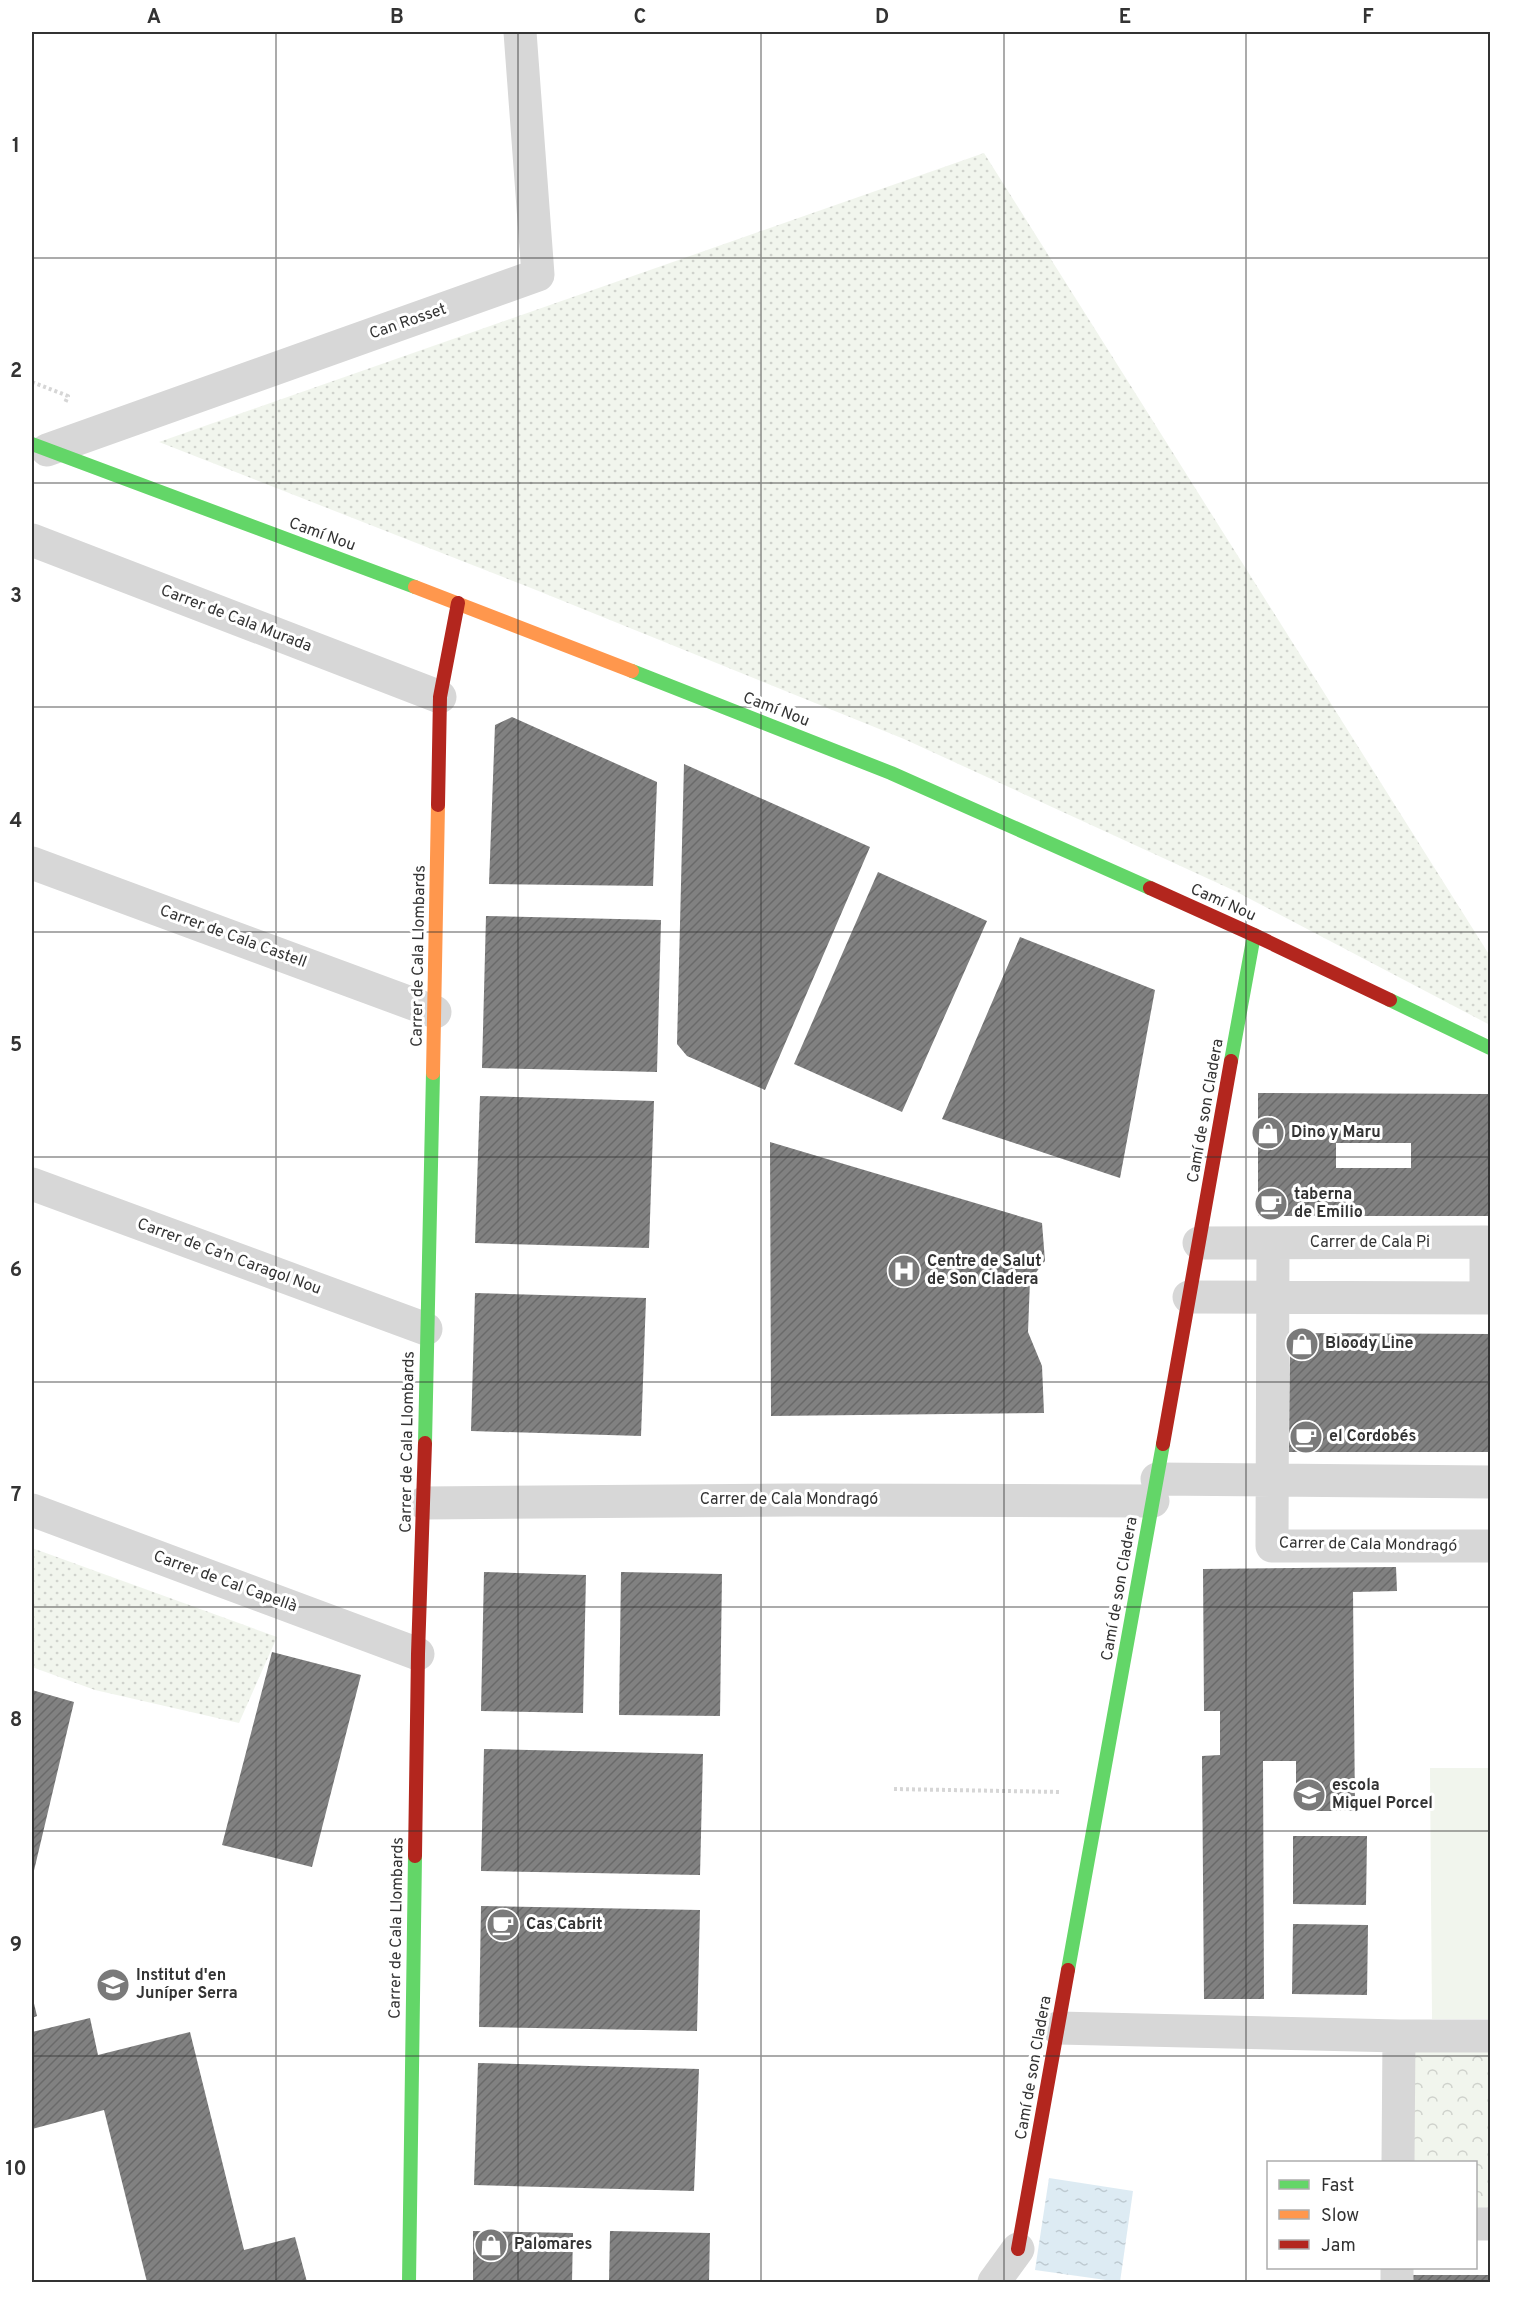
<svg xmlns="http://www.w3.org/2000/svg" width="1522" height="2314" font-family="Overpass,sans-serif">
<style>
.grass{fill:url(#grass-dots)}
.park{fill:url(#park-crowns)}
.pitch{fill:#f1f5ed}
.water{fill:url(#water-ripples)}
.building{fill:url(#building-hatch);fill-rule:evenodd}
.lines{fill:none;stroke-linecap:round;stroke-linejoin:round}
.path{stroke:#d6d6d6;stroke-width:4;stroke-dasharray:3 3;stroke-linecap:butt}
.street{stroke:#d7d7d7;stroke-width:33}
.fast{stroke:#63d668;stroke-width:14}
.slow{stroke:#ff974d;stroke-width:14}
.jam{stroke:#b3261e;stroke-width:14}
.grid{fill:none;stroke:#333;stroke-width:1.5;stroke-opacity:0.55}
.labels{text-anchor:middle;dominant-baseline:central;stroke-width:6;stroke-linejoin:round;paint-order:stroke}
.street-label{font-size:16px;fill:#333;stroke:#fff}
.poi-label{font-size:16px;font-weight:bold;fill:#333;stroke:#fff;text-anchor:start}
.neatline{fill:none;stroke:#333;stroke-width:2}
.grid-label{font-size:20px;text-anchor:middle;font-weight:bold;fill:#333}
</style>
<defs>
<pattern id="grass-dots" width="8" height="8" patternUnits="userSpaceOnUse" patternTransform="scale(1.5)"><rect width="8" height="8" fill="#f1f5ed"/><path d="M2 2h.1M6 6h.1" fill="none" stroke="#cfd2cc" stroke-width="1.8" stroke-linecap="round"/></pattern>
<pattern id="park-crowns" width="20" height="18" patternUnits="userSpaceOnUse" patternTransform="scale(1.5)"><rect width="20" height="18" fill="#f1f5ed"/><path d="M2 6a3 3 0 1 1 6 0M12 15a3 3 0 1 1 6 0" fill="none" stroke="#cfd2cc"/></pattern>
<pattern id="water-ripples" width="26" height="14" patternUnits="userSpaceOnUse" patternTransform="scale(1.5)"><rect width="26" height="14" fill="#ddebf3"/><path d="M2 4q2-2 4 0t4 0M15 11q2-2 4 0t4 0" fill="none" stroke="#becad1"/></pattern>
<pattern id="building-hatch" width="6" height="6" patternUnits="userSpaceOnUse" patternTransform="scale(1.5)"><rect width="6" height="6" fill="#818181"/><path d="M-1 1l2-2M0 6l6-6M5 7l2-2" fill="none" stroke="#6a6a6a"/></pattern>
</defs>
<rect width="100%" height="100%" fill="#fff"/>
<path class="grass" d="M984,153L1490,956V1025L1235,891L904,739L531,588L159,442Z
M32,1548L277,1637L239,1723L95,1690L32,1667Z"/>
<path class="park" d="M1399,2036H1490V2224H1476V2162H1398Z"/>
<path class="pitch" d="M1430,1768H1490V2019H1432Z"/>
<path class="water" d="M1049,2178L1133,2191L1120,2282L1035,2270Z"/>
<path class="building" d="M512,717L657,782L653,886L489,884L495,725Z
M684,764L870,847L765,1090L687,1056L677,1044Z
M878,872L987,921L902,1112L794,1064Z
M486,916L661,920L657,1072L482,1068Z
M1020,937L1155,990L1120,1178L942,1119Z
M1258,1093L1489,1094L1488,1216H1258ZM1336,1143H1411V1168H1336Z
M480,1096L654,1101L649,1248L475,1243Z
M770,1142L1042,1223L1045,1261L1030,1280L1028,1332L1042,1366L1044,1413L771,1416Z
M475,1293L646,1298L641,1436L471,1431Z
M1290,1333L1490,1334V1452H1289Z
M1396,1567L1397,1591L1353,1592L1355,1811H1311V1785H1296V1761H1263L1264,1999H1204L1202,1756L1220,1755V1711H1204L1203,1569Z
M484,1572L586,1575L583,1713L481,1711Z
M621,1572L722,1574L720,1716L619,1715Z
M272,1652L361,1675L312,1867L222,1845Z
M32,1690L74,1702L32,1879Z
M484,1749L703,1754L700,1875L481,1871Z
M1293,1836H1367L1366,1905L1293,1904Z
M481,1906L700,1910L697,2031L479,2027Z
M1293,1924L1368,1925L1367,1995L1292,1994Z
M32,1995L37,2016L32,2018Z
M90,2018L98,2055L190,2032L244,2250L295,2237L307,2282H147L104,2110L32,2129V2032Z
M478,2063L699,2069L694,2191L474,2185Z
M473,2231L573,2233L572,2282H473Z
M610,2231L710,2233L709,2282H609Z
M1403,2275H1490V2282H1403Z"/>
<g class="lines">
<path class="path" d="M32,382L68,396L65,403
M894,1789L1061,1792"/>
<path class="street" d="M47,450L538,275L520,32
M32,540L440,697
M32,863L435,1012
M32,1184L426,1329
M1199,1243L1486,1242V1298
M1273,1244L1272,1546H1490
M1189,1297L1490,1298
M1157,1479L1490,1482
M424,1503L797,1500L1153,1501
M32,1510L418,1654
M1058,2028L1399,2036
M1398,2162L1399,2036H1490
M1476,2224H1490
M994,2282L1018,2249
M1397,2282V2268"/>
<path class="fast" d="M32,444L415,587
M632,671L891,773L1150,888
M1390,1000L1490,1048
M1231,1061L1254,935
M425,1443L433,1073
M1068,1970L1163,1444
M409,2282L415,1856"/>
<path class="slow" d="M415,587L632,671
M433,1073L438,805"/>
<path class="jam" d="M438,805L440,697L458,603
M1150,888L1254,935L1390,1000
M1163,1444L1231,1061
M415,1856L418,1654L425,1443
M1018,2249L1068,1970"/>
</g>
<path class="grid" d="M276,32V2282M518,32V2282M761,32V2282M1004,32V2282M1246,32V2282M32,258H1490M32,483H1490M32,707H1490M32,932H1490M32,1157H1490M32,1382H1490M32,1607H1490M32,1831H1490M32,2056H1490"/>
<defs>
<g id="shop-disc" transform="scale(1.725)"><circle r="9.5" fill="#7a7a7a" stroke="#fff"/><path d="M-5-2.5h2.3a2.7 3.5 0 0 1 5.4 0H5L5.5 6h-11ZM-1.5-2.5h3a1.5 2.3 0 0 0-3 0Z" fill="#fff"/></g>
<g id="cafe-disc" transform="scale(1.725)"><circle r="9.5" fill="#7a7a7a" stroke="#fff"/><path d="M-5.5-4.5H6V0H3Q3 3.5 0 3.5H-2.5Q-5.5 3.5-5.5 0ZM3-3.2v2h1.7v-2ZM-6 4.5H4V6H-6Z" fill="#fff"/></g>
<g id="hospital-disc" transform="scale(1.725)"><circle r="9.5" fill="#7a7a7a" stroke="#fff"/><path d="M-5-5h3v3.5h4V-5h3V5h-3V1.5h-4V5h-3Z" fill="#fff"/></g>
<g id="school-disc" transform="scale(1.725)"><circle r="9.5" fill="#7a7a7a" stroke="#fff"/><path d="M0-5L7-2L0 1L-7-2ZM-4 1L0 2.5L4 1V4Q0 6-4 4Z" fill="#fff"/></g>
</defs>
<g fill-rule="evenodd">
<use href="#shop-disc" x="1268" y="1133"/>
<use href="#cafe-disc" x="1271" y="1204"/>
<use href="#hospital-disc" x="904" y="1271"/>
<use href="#shop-disc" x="1302" y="1344"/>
<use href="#cafe-disc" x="1306" y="1437"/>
<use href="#school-disc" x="1309" y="1795"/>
<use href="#cafe-disc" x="503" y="1925"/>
<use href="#school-disc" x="113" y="1985"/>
<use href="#shop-disc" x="491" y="2245"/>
</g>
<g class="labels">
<g class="street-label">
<text transform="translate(408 322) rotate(-19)">Can Rosset</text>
<text transform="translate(322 535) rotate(20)">Camí Nou</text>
<text transform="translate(236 619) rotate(21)">Carrer de Cala Murada</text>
<text transform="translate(776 710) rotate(21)">Camí Nou</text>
<text transform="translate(1223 903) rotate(24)">Camí Nou</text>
<text transform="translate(233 937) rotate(20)">Carrer de Cala Castell</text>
<text transform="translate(419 956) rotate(-89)">Carrer de Cala Llombards</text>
<text transform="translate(1206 1111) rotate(-80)">Camí de son Cladera</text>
<text x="1370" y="1243">Carrer de Cala Pi</text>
<text transform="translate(229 1257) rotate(20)">Carrer de Ca'n Caragol Nou</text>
<text transform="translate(408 1442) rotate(-89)">Carrer de Cala Llombards</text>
<text x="789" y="1500">Carrer de Cala Mondragó</text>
<text transform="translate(1368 1545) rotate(1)">Carrer de Cala Mondragó</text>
<text transform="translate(225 1582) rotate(20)">Carrer de Cal Capellà</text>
<text transform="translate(1120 1589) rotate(-80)">Camí de son Cladera</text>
<text transform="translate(397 1928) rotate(-89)">Carrer de Cala Llombards</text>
<text transform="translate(1034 2068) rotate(-80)">Camí de son Cladera</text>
</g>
<g class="poi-label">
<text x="1291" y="1133">Dino y Maru</text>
<text x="1294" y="1195">taberna<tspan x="1294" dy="18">de Emilio</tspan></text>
<text x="927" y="1262">Centre de Salut<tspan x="927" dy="18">de Son Cladera</tspan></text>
<text x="1325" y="1344">Bloody Line</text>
<text x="1329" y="1437">el Cordobés</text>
<text x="1332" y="1786">escola<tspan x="1332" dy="18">Miquel Porcel</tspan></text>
<text x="526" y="1925">Cas Cabrit</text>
<text x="136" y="1976">Institut d'en<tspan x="136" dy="18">Juníper Serra</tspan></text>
<text x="514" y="2245">Palomares</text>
</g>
</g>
<rect width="1522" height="2314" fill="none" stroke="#ffffff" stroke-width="66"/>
<rect x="1267" y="2161" width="210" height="108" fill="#ffffff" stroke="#adadad" stroke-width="1.5"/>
<rect x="1279" y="2180" width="30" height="9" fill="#63d668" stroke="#adadad" stroke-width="1.5"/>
<text x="1321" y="2191" font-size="18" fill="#333333">Fast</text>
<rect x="1279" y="2210" width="30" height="9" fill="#ff974d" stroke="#adadad" stroke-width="1.5"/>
<text x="1321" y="2221" font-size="18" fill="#333333">Slow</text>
<rect x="1279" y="2240" width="30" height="9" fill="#b3261e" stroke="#adadad" stroke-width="1.5"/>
<text x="1321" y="2251" font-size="18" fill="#333333">Jam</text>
<rect x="33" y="33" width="1456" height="2248" class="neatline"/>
<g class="grid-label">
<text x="154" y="23">A</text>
<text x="397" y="23">B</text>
<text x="640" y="23">C</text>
<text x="882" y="23">D</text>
<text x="1125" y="23">E</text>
<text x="1368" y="23">F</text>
<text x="16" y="152">1</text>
<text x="16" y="377">2</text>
<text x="16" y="602">3</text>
<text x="16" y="827">4</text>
<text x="16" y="1051">5</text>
<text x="16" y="1276">6</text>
<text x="16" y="1501">7</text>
<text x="16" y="1726">8</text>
<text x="16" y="1951">9</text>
<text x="16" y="2175">10</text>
</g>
</svg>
